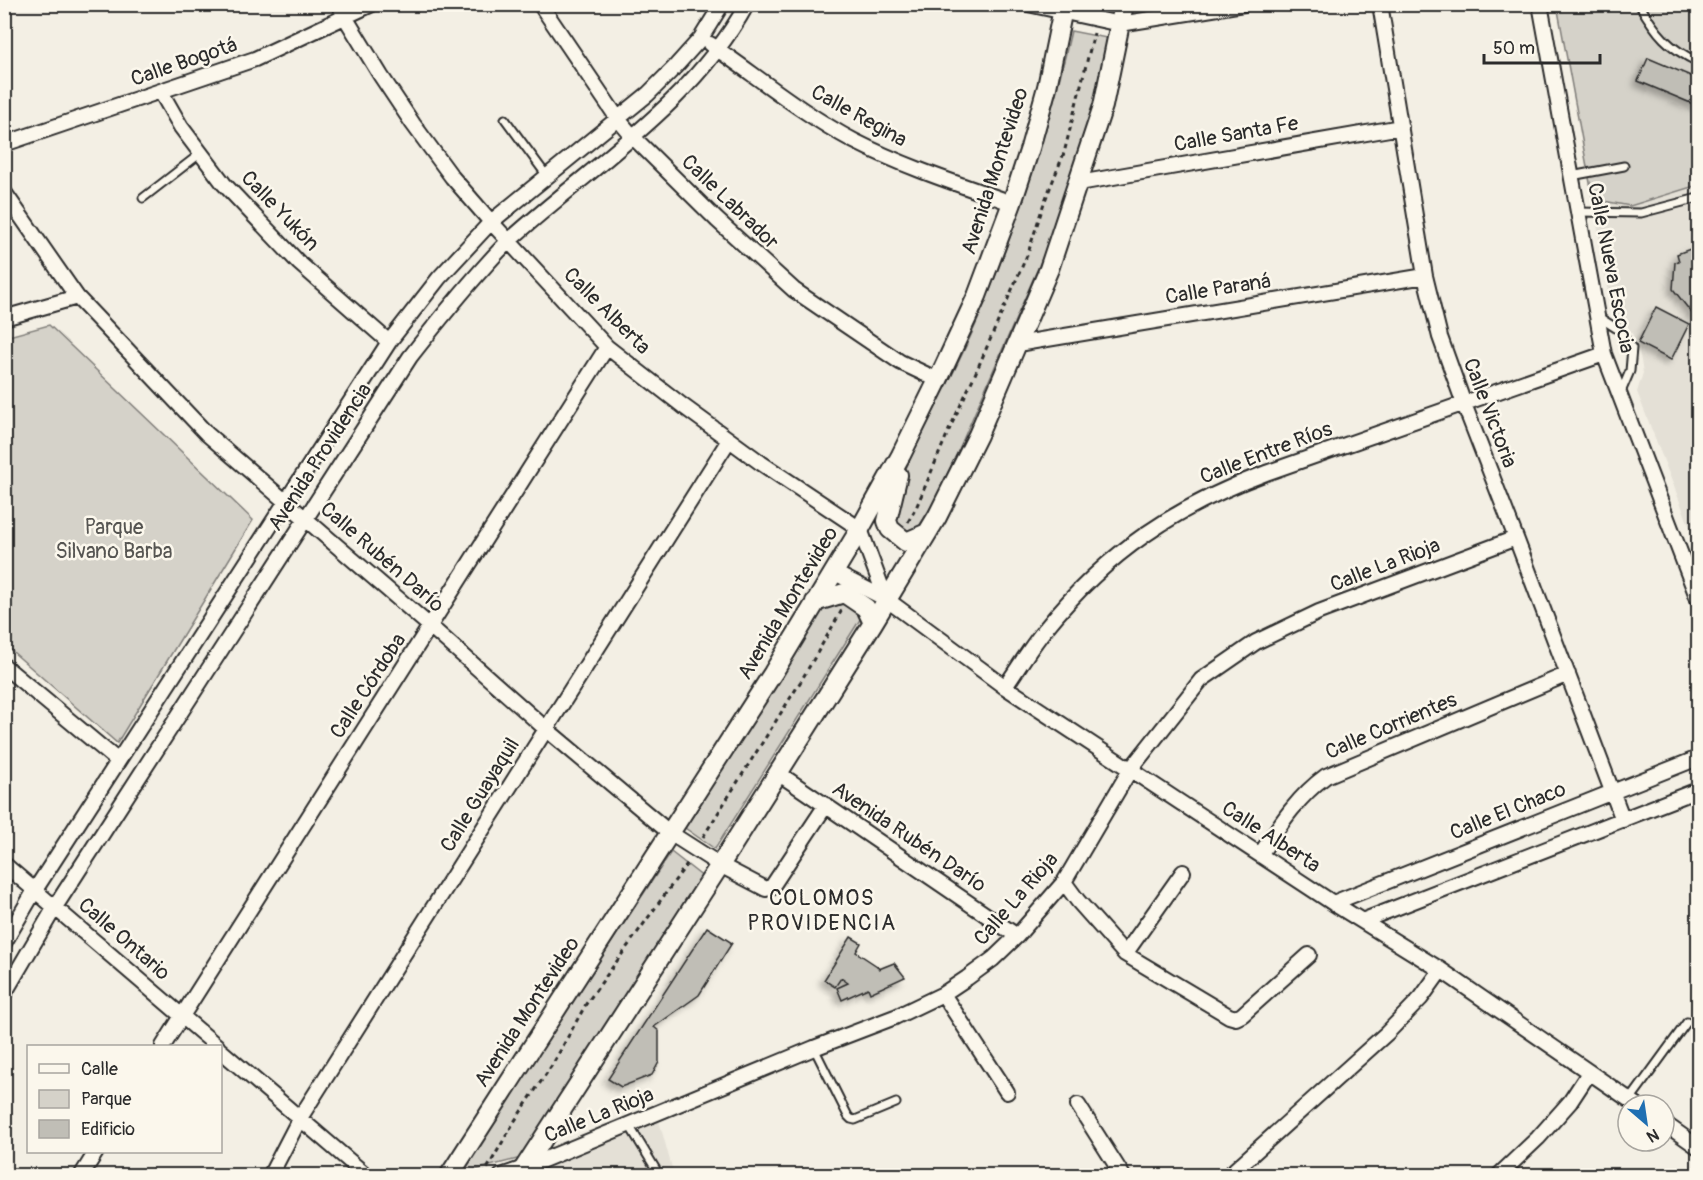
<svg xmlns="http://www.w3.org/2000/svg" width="1703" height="1180" font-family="Pangolin,sans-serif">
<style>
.built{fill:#e4e0d6}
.green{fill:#d5d2c9;stroke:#807e7a;stroke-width:1.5}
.building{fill:#c0beb6;stroke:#2b2b2b;stroke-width:1.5;filter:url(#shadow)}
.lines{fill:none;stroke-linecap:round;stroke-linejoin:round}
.lane-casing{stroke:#2b2b2b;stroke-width:11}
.street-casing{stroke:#2b2b2b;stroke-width:18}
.secondary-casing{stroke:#2b2b2b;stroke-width:22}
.path{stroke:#2b2b2b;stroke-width:3;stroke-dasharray:4.5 4.5;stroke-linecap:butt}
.lane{stroke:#fbf7ec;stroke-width:7}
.street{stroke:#fbf7ec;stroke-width:14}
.secondary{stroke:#fbf7ec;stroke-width:18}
.labels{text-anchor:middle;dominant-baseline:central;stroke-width:5;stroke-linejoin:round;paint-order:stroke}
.street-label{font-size:21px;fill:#2b2b2b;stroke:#fbf7ec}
.park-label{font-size:21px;fill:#565552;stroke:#fbf7ec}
.neighbourhood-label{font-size:22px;letter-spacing:1.5px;fill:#2b2b2b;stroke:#fbf7ec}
</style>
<defs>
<filter id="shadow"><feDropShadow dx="-4.5" dy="4.5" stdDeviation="3" flood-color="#0004"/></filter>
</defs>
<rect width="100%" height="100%" fill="#f3efe4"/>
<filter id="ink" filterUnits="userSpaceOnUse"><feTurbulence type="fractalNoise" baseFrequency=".0167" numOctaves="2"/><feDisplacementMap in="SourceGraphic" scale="12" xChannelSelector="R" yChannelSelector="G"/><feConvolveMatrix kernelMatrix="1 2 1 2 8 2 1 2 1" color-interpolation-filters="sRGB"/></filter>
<g filter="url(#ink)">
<path class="built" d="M1698,185V548L1637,392L1643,373L1638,343L1628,327L1616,319L1610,305L1593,199L1630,206Z
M659,1121L674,1175L533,1176L536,1171Z"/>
<path class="green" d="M1557,5H1698V185L1630,206L1593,199Z
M1071,31L1112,39L1099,93L1051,238L959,449L933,504L911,539L888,517C895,497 902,476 911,457C935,407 963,358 984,305C1020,216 1050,126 1071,31Z
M49,325L253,520L117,743L5,645V337Z
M839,598L866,610L715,849L685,828L827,602Z
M671,852L704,878L521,1158L459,1174Z"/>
<path class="building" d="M1648,58L1698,79V106L1638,81Z
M1698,246V320H1697L1673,289L1675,262L1679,261L1677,254Z
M1656,307L1689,324L1671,360L1638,343Z
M707,927L732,943L699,995L654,1027L659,1031V1062L652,1075L621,1087L608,1079Z
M851,937L861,943L856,952L877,966L879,969L894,963L905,977L870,993L868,988L842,1000L837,988L848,983L841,978L835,987L824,980Z"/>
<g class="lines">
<g class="lane-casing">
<path id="lane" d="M1639,4C1656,33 1668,48 1698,62
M4,6L8,4
M505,119L547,176
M1571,176L1624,166
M143,198L201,153
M1578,212L1641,213L1698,198
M1597,316L1619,330L1632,348L1630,371L1621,392
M814,1048L848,1116L851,1119L855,1120L896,1103
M1630,1100L1687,1022
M629,1125L660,1176"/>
</g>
<g class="street-casing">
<path id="street" d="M339,4L345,17L381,76L413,124L452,177L491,222L607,347L683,406L761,463L860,529L886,599
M540,4L618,119L633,137L717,220L794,290L900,362L938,380
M1028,4L1120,24L1243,4
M1380,4L1425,276L1440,337L1464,404L1516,538L1623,820
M1540,4L1604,354L1698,599
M710,44C758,77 803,114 854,141C905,167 958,184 1012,203
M161,92L181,127L224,184L299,263L389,342
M4,144L255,59L372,4
M1079,183L1401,127
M4,192L77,297L207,434L431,627L546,729L670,833L720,865L766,889L771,888L826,805
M4,318L77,297
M1017,344L1425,276
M833,572L886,599L1005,687L1333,903L1441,970L1637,1105
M4,666L118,761
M1005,687C1019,667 1031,646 1047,627C1107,552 1177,506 1266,473L1604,354
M778,773L1017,936
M1260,855C1279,826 1297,797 1326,776L1568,674
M4,864L217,1046
M1064,882L1078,901L1125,954L1229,1016L1236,1018L1242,1015L1309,955
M1333,903L1698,758
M1362,921L1698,790
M4,943L35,890L389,342L439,278L491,222L648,94L674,68L701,38L722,4
M1125,954L1183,872
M4,994L55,907L410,357C435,325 459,295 486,265C494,256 502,247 511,239C593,165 693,103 747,4
M943,994L1007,1092
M163,1046L607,347
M220,1050L367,1176
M1078,1105L1123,1176
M1664,1123L1698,1147
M81,1176L96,1152
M270,1176L300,1118L729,440
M501,1176L524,1168L814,1048L895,1017L943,994L967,978L993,959L1017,936L1064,882L1130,770L1201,680L1256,642L1319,612L1516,538
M1228,1176L1387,1033L1421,998L1441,970
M1498,1176L1538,1138L1570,1102L1589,1073"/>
</g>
<g class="secondary-casing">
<path id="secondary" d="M898,475L887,521L890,529L906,542L927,533
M815,602L844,593L866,608L873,623
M449,1176L773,673L860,529L901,455L938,380L977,296L1012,203L1030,148L1047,87L1064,4
M519,1176L720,865L873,623L937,517L978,435L1049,269L1103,106L1124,4"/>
</g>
<path class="path" d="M908,522L916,508L949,430L976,372L1028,253L1044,203L1064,153L1094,33
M703,837L801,681L842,610
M483,1176L514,1122L554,1062L586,1004L689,861"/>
<use href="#lane" class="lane"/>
<use href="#street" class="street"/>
<use href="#secondary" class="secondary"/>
</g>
</g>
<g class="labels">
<g class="street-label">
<text transform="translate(184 62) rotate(-19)">Calle Bogotá</text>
<text transform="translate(859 116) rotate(29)">Calle Regina</text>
<text transform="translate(1236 134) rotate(-10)">Calle Santa Fe</text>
<text transform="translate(995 171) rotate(-72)">Avenida Montevideo</text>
<text transform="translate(730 202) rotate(44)">Calle Labrador</text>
<text transform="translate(280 211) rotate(46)">Calle Yukón</text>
<text transform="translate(1611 268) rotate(79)">Calle Nueva Escocia</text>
<text transform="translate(1218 289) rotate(-9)">Calle Paraná</text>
<text transform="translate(607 311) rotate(45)">Calle Alberta</text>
<text transform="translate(1490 413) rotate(69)">Calle Victoria</text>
<text transform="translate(1266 453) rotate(-21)">Calle Entre Ríos</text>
<text transform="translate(320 457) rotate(-57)">Avenida Providencia</text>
<text transform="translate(382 557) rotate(41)">Calle Rubén Darío</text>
<text transform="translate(1385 565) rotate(-21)">Calle La Rioja</text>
<text transform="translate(788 603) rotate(-59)">Avenida Montevideo</text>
<text transform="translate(368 686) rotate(-57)">Calle Córdoba</text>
<text transform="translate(1391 726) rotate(-23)">Calle Corrientes</text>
<text transform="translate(480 795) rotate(-58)">Calle Guayaquil</text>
<text transform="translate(1508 811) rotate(-22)">Calle El Chaco</text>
<text transform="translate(909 837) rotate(34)">Avenida Rubén Darío</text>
<text transform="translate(1271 837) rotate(33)">Calle Alberta</text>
<text transform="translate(1016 899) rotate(-49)">Calle La Rioja</text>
<text transform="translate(124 939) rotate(41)">Calle Ontario</text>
<text transform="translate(527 1012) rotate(-57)">Avenida Montevideo</text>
<text transform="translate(599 1115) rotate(-22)">Calle La Rioja</text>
</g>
<g class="park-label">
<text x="114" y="527">Parque<tspan x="114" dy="24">Silvano Barba</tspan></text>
</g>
<g class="neighbourhood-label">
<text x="822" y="898">COLOMOS<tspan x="822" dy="25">PROVIDENCIA</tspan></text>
</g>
</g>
<rect width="1703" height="1180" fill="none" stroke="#fbf7ec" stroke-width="24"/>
<rect x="12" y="12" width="1679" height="1156" fill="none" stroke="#2b2b2b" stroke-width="2" filter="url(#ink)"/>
<rect x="27" y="1045" width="195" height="108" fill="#fbf7ec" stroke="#a8a59f" stroke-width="1.5"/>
<rect x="39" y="1064" width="30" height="9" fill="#fbf7ec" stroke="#a8a59f" stroke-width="1.5"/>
<text x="81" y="1075" font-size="18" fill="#2b2b2b">Calle</text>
<rect x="39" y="1090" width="30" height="18" fill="#d5d2c9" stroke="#a8a59f" stroke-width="1.5"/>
<text x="81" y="1105" font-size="18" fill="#2b2b2b">Parque</text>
<rect x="39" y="1120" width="30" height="18" fill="#c0beb6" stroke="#a8a59f" stroke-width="1.5"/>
<text x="81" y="1135" font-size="18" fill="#2b2b2b">Edificio</text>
<g transform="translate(1646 1123) rotate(151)"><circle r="28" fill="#fbf7ec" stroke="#a8a59f" stroke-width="1.5"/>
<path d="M0-4.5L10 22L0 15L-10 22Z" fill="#1f6fb2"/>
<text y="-9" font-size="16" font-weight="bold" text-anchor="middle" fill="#2b2b2b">N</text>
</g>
<path d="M1484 54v9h116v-9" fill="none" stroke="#2b2b2b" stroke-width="3"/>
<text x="1493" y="54" font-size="18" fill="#2b2b2b" stroke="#fbf7ec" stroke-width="4.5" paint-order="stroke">50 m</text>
</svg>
